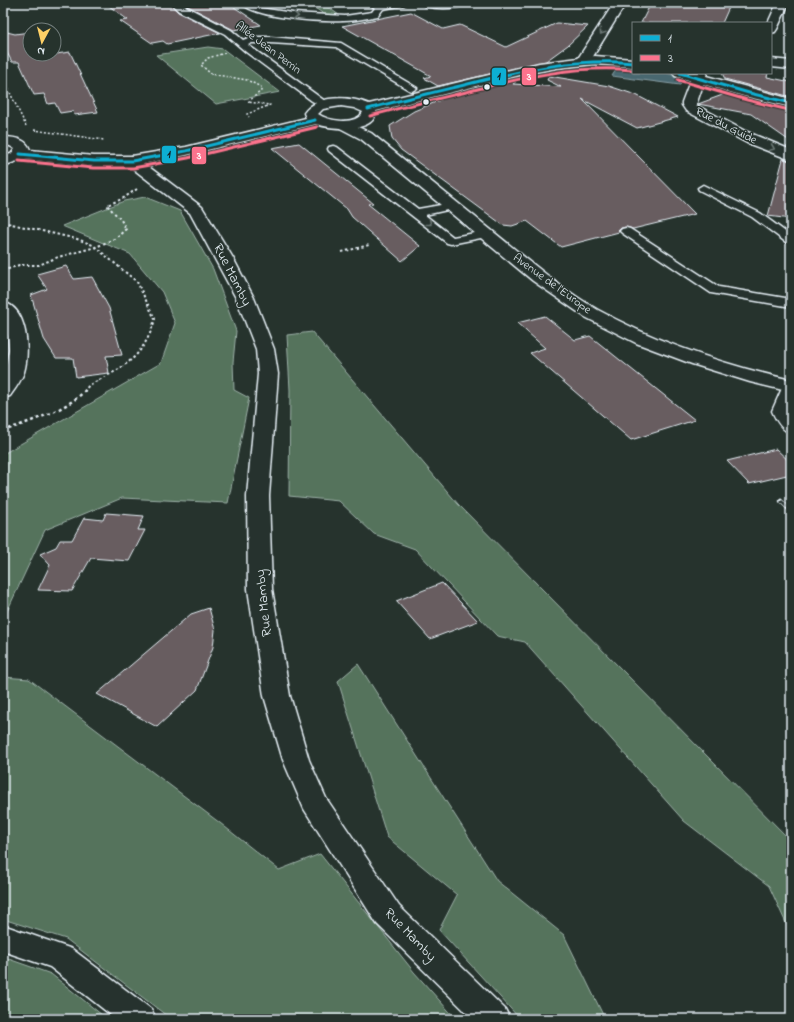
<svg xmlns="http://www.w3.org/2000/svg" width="794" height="1022" font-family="'Indie Flower',sans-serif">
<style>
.green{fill:#55735b;stroke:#9eb2aa}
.water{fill:#496870;stroke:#899fa6}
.building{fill:#685d60;stroke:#e8f1f8}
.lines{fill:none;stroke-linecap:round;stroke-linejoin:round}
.service-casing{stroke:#e8f1f8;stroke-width:3}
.pedestrian-casing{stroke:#e8f1f8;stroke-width:3}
.minor-casing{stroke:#e8f1f8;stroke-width:3}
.tertiary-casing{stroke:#e8f1f8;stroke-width:3}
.secondary-casing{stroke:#e8f1f8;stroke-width:3}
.path-far2{stroke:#e8f1f8;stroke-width:1.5;stroke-dasharray:2 2;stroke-linecap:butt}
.path-far1{stroke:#e8f1f8;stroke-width:2;stroke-dasharray:2.5 2.5;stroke-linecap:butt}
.path{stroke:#e8f1f8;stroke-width:2.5;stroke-dasharray:3 3;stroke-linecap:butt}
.service{fill:#26332d;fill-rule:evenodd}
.pedestrian{fill:#26332d;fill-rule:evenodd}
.minor{fill:#26332d;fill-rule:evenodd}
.tertiary{fill:#26332d;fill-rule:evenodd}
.secondary{fill:#26332d;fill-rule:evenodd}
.rail-casing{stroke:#e8f1f8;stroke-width:4.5}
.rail{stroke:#26332d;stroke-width:3;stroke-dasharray:9;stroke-linecap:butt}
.bus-1-casing{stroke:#26332d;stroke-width:5}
.bus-2-casing{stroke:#26332d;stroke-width:5}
.bus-1{stroke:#0dafd3;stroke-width:3}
.bus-2{stroke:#fc738d;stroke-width:3}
.oneway{stroke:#6a7674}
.bus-dot{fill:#e8f1f8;stroke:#26332d;stroke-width:1.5}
.labels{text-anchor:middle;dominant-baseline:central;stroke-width:3;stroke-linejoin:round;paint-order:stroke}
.far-street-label{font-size:12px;fill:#e8f1f8;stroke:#26332d}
.street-label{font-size:14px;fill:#e8f1f8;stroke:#26332d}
.line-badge{stroke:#26332d;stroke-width:1.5}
.badge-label{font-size:11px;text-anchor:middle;font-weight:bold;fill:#fff}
.pale-badge-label{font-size:11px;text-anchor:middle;font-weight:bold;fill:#111}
</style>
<rect width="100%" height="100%" fill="#26332d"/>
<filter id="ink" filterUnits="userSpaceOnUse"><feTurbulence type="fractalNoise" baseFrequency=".025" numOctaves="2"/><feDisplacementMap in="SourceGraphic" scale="8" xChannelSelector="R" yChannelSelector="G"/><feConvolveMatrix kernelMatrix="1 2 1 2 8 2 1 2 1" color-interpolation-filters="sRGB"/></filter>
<g filter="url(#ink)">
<path class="green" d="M307,3H322L339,15L327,16Z
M208,47L223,49L280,92L216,104L156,55Z
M145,197L180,211L213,269L236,331L233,362L234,390L249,398L228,503L122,498L45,530L3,620V454L161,363L175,323L162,292L130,254L62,226L124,201Z
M312,332L458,504L791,841V934L769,886L684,821L525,642L497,636L415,549L374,534L339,501L289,496L290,390L287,335Z
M358,664L497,881L564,935L604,1017L608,1019H520L439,930L457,895L387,837L338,681Z
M3,677L29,679L220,823L279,870L320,854L414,972L456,1019H171L66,939L3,919Z
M3,957L51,974L107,1019H3Z"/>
<path class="water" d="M620,64L633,65V73H666L684,78L680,85L612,76Z"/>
<path class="building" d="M105,3H169L178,12L220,33L167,44L163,41L152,43L120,21L128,20Z
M182,3H228L261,25L234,30Z
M651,3H731L722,23H641Z
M411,12L443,29L460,25L506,47L557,23L588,26L568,45L546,61L438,86L424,78L431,76L342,26Z
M3,31L15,34L30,32V54H54V50L56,54L70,52L98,112L74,115L73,111L60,113L55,103L48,104L44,94L34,95L19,62H12L3,45Z
M722,73H768L767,77L791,82V97L725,79Z
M524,76L513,84L561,87L547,80L549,76L609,86L636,95L678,117L637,128L582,99L695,214L633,229L626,227L621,228L618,231L619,232L561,247L527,221L512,226L503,225L401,150L392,139L390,126L414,111L453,95L451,94Z
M728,93L791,108V142L751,114L698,104Z
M299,143L373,203L368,204L420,246L402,261L352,217L347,209L272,148Z
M783,159L791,161V219L768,216Z
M66,266L74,279L92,277L109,308L122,355L106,356L109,373L76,377L73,358H56L44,339L31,295L47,289L37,274Z
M545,316L575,340L590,336L695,420L631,440L530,353L545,348L517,323Z
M776,449L791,463V474L749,484L727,461Z
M106,513L144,516L138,530H145L129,561L91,558L72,591L38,590L50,565L40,554L56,547L60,540H72L84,518L103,520Z
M442,583L478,621L430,639L396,601Z
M209,608L215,630L213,647L197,690L157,727L97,694L191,614Z"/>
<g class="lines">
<g class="service-casing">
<path id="service" d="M170,3H179L231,30L243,40L251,37H270L341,43L417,88L412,91L409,90L336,47L270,43H252L248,45L329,104L324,107L312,101L246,52L225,34L179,11Z
M241,3H251L260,8L293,13L345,16L372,12L375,8L368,3L381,4L408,3L404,5L383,9L378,16C367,18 355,21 344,21C322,22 256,19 241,3Z
M333,146L337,147L418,209L452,203L456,204L457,206L456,208L425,215L453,237L486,231L490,232L492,234L490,236L486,237L451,244L447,243L329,151L328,149L329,147Z
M703,185L760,213L791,236V244L787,243L752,217L699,190L698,188Z
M626,228L630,229L719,287L791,299V307L711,293L622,233L620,231L622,229Z
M790,382L791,399L786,411L791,420V433C782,431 776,420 772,411L783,386L785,383Z"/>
</g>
<g class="pedestrian-casing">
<path id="pedestrian" d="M777,3H789L777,29L775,32L771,33V23H768Z"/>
</g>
<g class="minor-casing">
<path id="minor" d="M423,3H465L463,6C450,9 438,9 425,6Z
M771,59L791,61V69L771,67Z
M693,73H707L696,105L745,131L791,150V160L747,143L686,111L682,105V102Z
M345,121L371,133C414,168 458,203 501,238C532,263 563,290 598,310C658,343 725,365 791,380V392L750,382L692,364L636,343L585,317L533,281L361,139L340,128L338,125L340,122Z
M3,302C28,308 30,352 24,372C21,381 15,389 10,396L3,398V376L7,361L9,349L8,337L3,321Z
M3,925L72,949L151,1009L156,1019H116L50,967L3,951Z"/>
</g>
<g class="tertiary-casing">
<path id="tertiary" d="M614,3H626L589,63H579L577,60Z
M132,156L137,158L202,207L233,258L254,298L274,349L278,374L269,496L272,589L290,696L309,760L326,798L399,906L505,1009L510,1019H473L377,924L304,809L283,760L264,696L248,589L247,496L258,374L256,349L236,298L190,213L127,164L124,161L127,158Z"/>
</g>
<g class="secondary-casing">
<path id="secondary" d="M595,56L633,59V67L595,64L557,68L520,75L376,111C375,134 332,129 316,124L186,155L132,166H94L23,159L3,166V156L11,154L15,149L10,146L3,145V137C14,137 27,139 30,150L94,156H132L186,147L306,118L304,113C317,94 350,96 369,104L539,63ZM341,106L354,108L363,112C356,126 328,121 318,114L323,109Z
M673,73H695L791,99V107L744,96L675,76Z"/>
</g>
<path class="path-far2" d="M225,53L208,58L201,65L211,74L247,80L261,87V91L248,102L270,105L247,114L249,117
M3,78L26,126
M34,130L104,140"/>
<path class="path-far1" d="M3,222L77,239L93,245L137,282L155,319C144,358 123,368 89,385L86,389
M342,252L369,245
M3,271L19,265H39L58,257L96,247L116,238L126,229L121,220L107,205L122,199L137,189"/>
<path class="path" d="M3,431C28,422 71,409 87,388"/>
<use href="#service" class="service"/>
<use href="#pedestrian" class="pedestrian"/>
<use href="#minor" class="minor"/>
<use href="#tertiary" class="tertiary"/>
<use href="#secondary" class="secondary"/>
<g class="rail-casing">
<path id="rail" d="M781,501L791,511"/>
</g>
<use href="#rail" class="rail"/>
<g class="bus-1-casing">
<path id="bus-1" d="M680,73L749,93L791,103
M368,109C401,100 435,92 468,84C523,70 576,58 633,63
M20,154L94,161H132L186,151L315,120"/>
</g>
<g class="bus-2-casing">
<path id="bus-2" d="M678,80L747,100L789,110
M370,116C403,107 437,99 470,91C524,77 576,65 632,70
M19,161L93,168H133L188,158L317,127"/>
</g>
<use href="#bus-1" class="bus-1"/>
<use href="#bus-2" class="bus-2"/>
</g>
<defs><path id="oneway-chevron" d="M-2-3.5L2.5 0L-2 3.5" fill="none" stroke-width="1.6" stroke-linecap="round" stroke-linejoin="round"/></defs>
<g class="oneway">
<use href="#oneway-chevron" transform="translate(296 16) rotate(5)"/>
<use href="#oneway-chevron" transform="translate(602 32) rotate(123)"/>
<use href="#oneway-chevron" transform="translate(772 148) rotate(23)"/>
<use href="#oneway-chevron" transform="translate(429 223) rotate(38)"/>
</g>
</g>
<g class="bus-dot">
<circle cx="487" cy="87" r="3.5"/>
<circle cx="426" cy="102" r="3.5"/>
</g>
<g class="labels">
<g class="far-street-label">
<text transform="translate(268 48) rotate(37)">Allée Jean Perrin</text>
<text transform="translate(726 126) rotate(27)">Rue du Guide</text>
<text transform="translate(552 284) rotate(36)">Avenue de l'Europe</text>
</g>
<g class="street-label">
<text transform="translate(232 275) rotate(63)">Rue Mamby</text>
<text transform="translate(264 603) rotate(-96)">Rue Mamby</text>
<text transform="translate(410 935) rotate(46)">Rue Mamby</text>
</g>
</g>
<g class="line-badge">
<rect x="491" y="67" width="16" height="19" rx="4" fill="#0dafd3"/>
<rect x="521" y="67" width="16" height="19" rx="4" fill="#fc738d"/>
<rect x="161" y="145" width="16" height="19" rx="4" fill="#0dafd3"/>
<rect x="191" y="146" width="16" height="19" rx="4" fill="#fc738d"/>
</g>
<g class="badge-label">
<text x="529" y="80">3</text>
<text x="199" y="159">3</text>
</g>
<g class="pale-badge-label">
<text x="499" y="80">1</text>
<text x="169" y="158">1</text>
</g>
<rect width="794" height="1022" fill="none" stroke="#26332d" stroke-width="16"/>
<rect x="8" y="8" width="778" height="1006" fill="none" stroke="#e8f1f8" stroke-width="1.5" filter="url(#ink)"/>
<rect x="632" y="22" width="140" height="52" fill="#26332d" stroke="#747f7e"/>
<rect x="640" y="35" width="20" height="6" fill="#0dafd3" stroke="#747f7e"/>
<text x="668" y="42" font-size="12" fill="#e8f1f8">1</text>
<rect x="640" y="55" width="20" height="6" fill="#fc738d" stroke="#747f7e"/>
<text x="668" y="62" font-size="12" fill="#e8f1f8">3</text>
<g transform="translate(42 42) rotate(187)"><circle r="19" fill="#26332d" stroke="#747f7e"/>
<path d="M0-3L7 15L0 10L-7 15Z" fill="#ffd166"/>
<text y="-6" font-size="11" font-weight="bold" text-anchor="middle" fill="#e8f1f8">N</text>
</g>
</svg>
